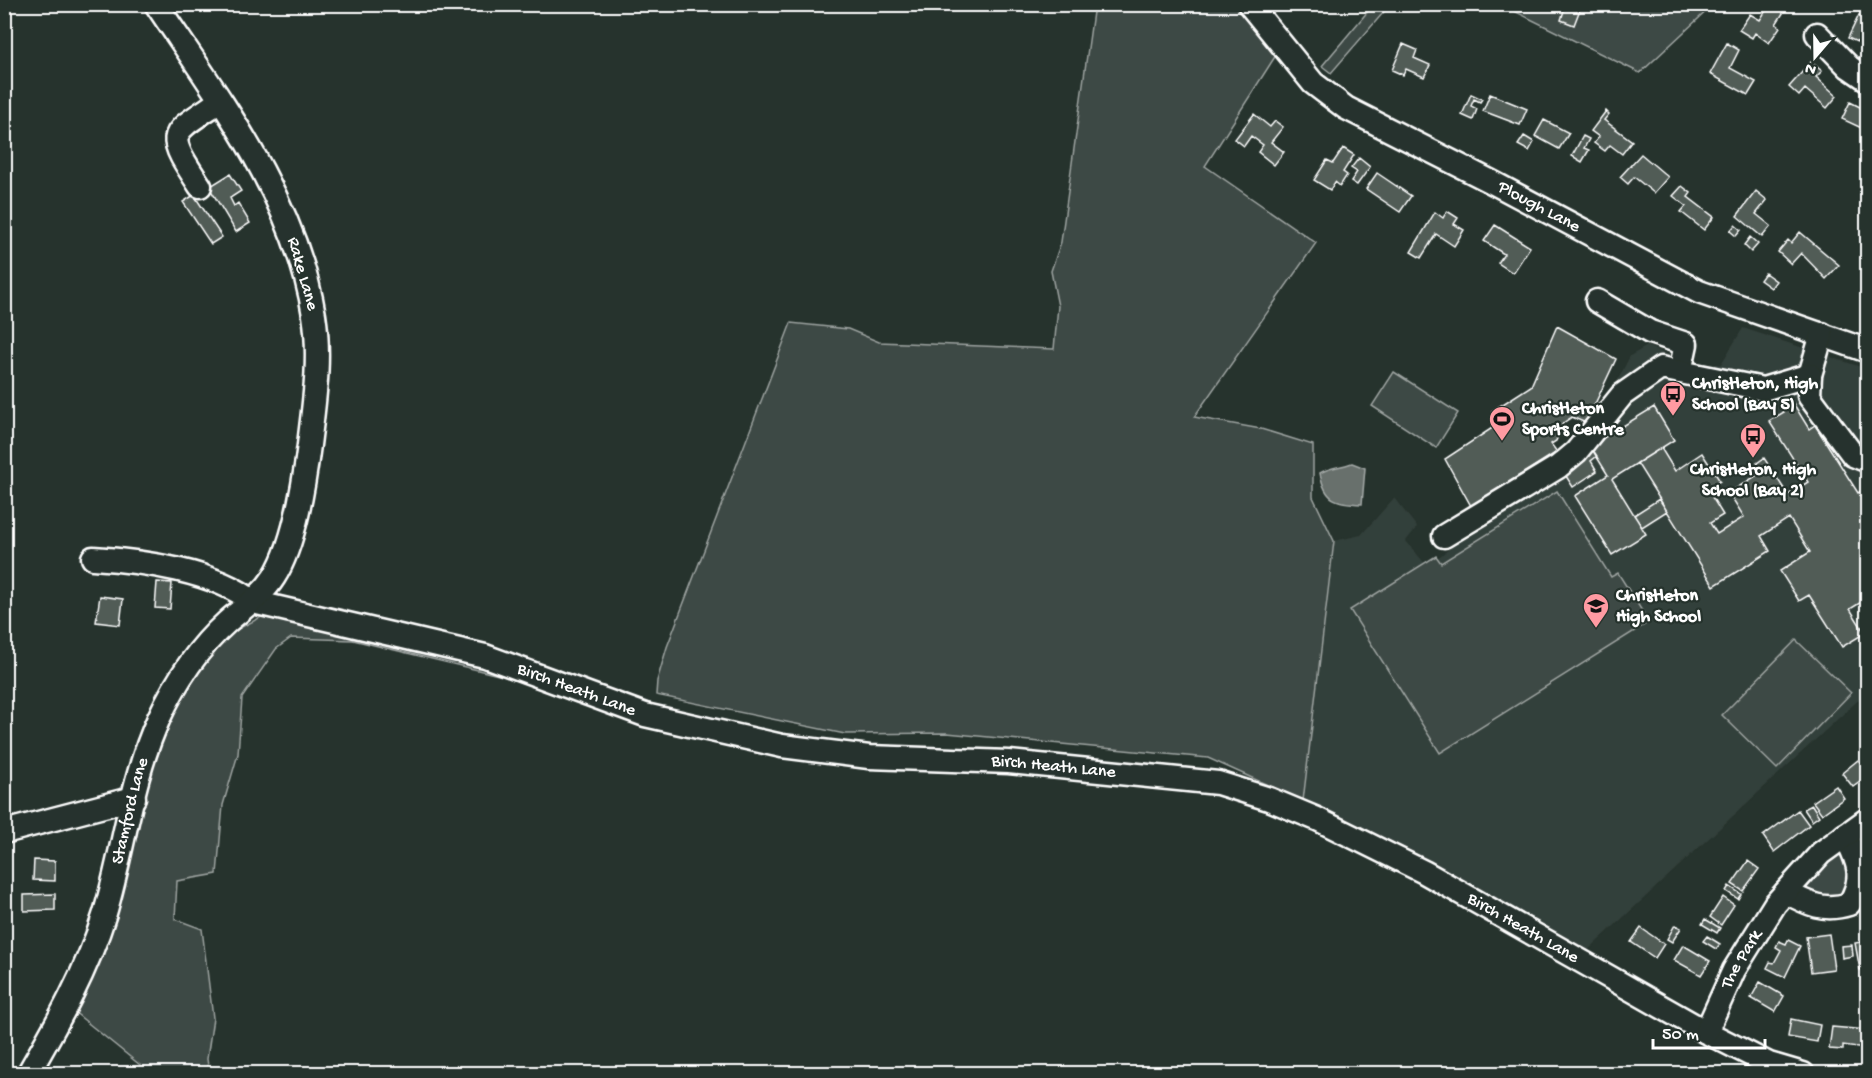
<svg xmlns="http://www.w3.org/2000/svg" width="1872" height="1078" font-family="'Gochi Hand',sans-serif">
<style>
.built{fill:#333f3a}
.green{fill:#3e4944;stroke:#9ea4a2;stroke-width:1.5}
.water{fill:#67706c;stroke:#a4a9a7;stroke-width:1.5}
.building{fill:#515c57;stroke:#fff;stroke-width:1.5}
.lines{fill:none;stroke-linecap:round;stroke-linejoin:round}
.minor-casing{stroke:#fff;stroke-width:27}
.minor{stroke:#26332d;stroke-width:22}
.labels{text-anchor:middle;dominant-baseline:central;stroke-width:4.5;stroke-linejoin:round;paint-order:stroke}
.street-label{font-size:18px;fill:#fff;stroke:#26332d}
.poi-label{font-size:18px;font-weight:bold;fill:#fff;stroke:#26332d;text-anchor:start}
</style>
<rect width="100%" height="100%" fill="#26332d"/>
<filter id="ink" filterUnits="userSpaceOnUse"><feTurbulence type="fractalNoise" baseFrequency=".0167" numOctaves="2"/><feDisplacementMap in="SourceGraphic" scale="12" xChannelSelector="R" yChannelSelector="G"/><feConvolveMatrix kernelMatrix="1 2 1 2 8 2 1 2 1" color-interpolation-filters="sRGB"/></filter>
<g filter="url(#ink)">
<path class="built" d="M1743,328L1864,368L1868,396L1867,692L1586,952L1303,801L1334,541L1361,535L1394,498L1417,527L1406,541L1427,566L1585,444L1630,356L1647,346L1691,365L1721,364Z"/>
<path class="green" d="M1374,4L1390,5L1331,73L1322,66Z
M1094,5H1238L1278,52L1205,166L1316,243L1194,417L1261,429L1313,445V497L1334,541L1303,801L1208,758L947,733L845,734L656,695L657,681L667,647L791,323L848,329L879,342L1054,349L1058,306L1051,271L1061,242Z
M1502,5H1713L1640,73Z
M1394,372L1458,413L1436,448L1372,406Z
M1557,491L1611,577L1618,573L1649,622L1440,753L1350,610L1436,556L1441,563Z
M269,613L416,645L569,692L353,640L291,638L276,649L242,698L238,754L223,805L217,874L177,881L175,919L202,929L213,1018L207,1059L209,1073H150L73,1011L152,757L191,676L226,635Z
M1796,640L1851,693L1777,769L1722,715Z
M1842,852L1850,857L1848,899L1821,903L1803,888L1809,873Z"/>
<path class="water" d="M1352,463L1365,468L1362,504C1336,503 1325,501 1320,473C1333,466 1339,468 1352,463Z"/>
<path class="building" d="M1566,4H1582L1574,25L1561,20Z
M1770,4H1789L1776,24L1780,27L1769,43L1755,33L1752,38L1739,30L1750,14L1760,20Z
M1859,15L1868,19V47L1848,38Z
M1727,43L1739,50L1730,68L1756,82L1748,95L1710,74Z
M1403,44L1417,50L1414,58L1430,65L1424,77L1406,69L1403,75L1392,70Z
M1811,62L1822,71L1816,77L1837,96L1827,108L1805,89L1799,96L1789,87Z
M1471,94L1482,99L1480,102L1474,99L1471,106L1477,109L1473,120L1462,115Z
M1490,94L1527,109L1520,125L1483,111Z
M1850,102L1868,111V131L1842,119Z
M1606,111L1609,114L1604,120L1632,141L1622,154L1610,145L1605,151L1594,143L1599,137L1591,131Z
M1254,114L1270,127L1275,121L1283,127L1271,142L1284,152L1274,165L1258,152L1263,145L1251,136L1244,146L1235,139Z
M1544,120L1569,133L1559,149L1535,136Z
M1524,136L1534,142L1529,151L1518,145Z
M1583,136L1589,139L1584,148L1589,150L1582,162L1572,156Z
M1343,148L1354,155L1343,172L1347,175L1340,186L1335,182L1330,190L1314,180L1327,160L1333,163Z
M1641,154L1668,177L1654,193L1634,177L1628,184L1620,177Z
M1359,158L1370,167L1357,185L1351,181L1357,172L1351,168Z
M1377,173L1411,196L1400,212L1366,189Z
M230,174L241,191L230,198L234,206L238,203L250,223L236,232L209,187Z
M1682,186L1691,193L1688,197L1714,217L1704,230L1681,212L1686,206L1673,196Z
M1756,191L1767,200L1756,214L1771,226L1762,237L1737,216Z
M194,195L222,237L211,244L183,202Z
M1447,211L1458,218L1454,224L1464,230L1454,246L1436,234L1421,258L1411,252L1435,212L1443,218Z
M1495,225L1530,247L1513,273L1498,263L1504,254L1484,241Z
M1735,225L1741,230L1736,236L1730,231Z
M1800,232L1839,265L1826,279L1801,253L1791,264L1778,252L1788,240L1791,243Z
M1750,237L1758,244L1751,252L1744,245Z
M1765,273L1776,281L1771,288L1760,280Z
M1557,326L1616,359L1586,423L1572,417L1563,423L1556,441L1551,444L1557,452L1471,506L1445,459L1500,423L1492,411L1531,386Z
M1790,398L1809,429L1815,425L1858,493L1863,490L1868,498V598L1850,609L1865,633L1842,647L1809,595L1799,601L1780,571L1810,552L1789,518L1761,536L1770,551L1714,586L1637,463L1661,448L1675,471L1702,453L1720,481L1707,489L1723,515L1710,523L1717,534L1744,517L1729,493L1762,472L1757,463L1764,458L1788,495L1808,482L1769,421L1784,412L1779,404Z
M1654,407L1674,440L1612,479L1646,534L1612,555L1575,496L1608,475L1590,446Z
M1593,450L1597,456L1591,461L1597,471L1573,487L1562,470Z
M1659,499L1667,511L1642,527L1634,515Z
M157,582L172,583L170,609L155,608Z
M100,596L123,599L120,625L96,622Z
M1868,759V776L1853,787L1842,773L1858,760L1862,764Z
M1836,786L1844,798L1822,814L1813,802Z
M1812,805L1819,816L1812,821L1804,809Z
M1798,810L1809,825L1774,852L1763,836Z
M34,860L55,861V881L33,880Z
M1748,861L1759,869L1743,891L1732,884Z
M1729,886L1741,894L1738,899L1726,891Z
M55,894V910L24,911V895Z
M1723,897L1734,905L1721,925L1710,917Z
M1705,919L1720,928L1717,933L1702,924Z
M1675,925L1681,928L1672,942L1667,939Z
M1641,928L1664,944L1655,958L1631,942Z
M1829,934L1834,969L1811,972L1806,937Z
M1707,936L1720,944L1716,949L1703,941Z
M1788,940L1800,946L1785,977L1767,968L1770,962L1774,963L1781,950L1776,947L1779,941L1786,944Z
M1867,941L1868,969L1860,970L1855,943Z
M1683,945L1710,961L1701,975L1674,960Z
M1852,945L1853,956L1842,958L1841,946Z
M1760,982L1784,996L1775,1012L1751,998Z
M1791,1019L1820,1025L1817,1042L1788,1037Z
M1832,1027L1867,1030L1865,1048L1843,1045V1050L1829,1049Z"/>
<g class="lines">
<g class="minor-casing">
<g id="minor">
<path id="s1" d="M1249,4L1313,83L1346,108L1490,181L1699,292L1868,351"/>
<path d="M1817,34L1849,67L1868,80"/>
<path d="M200,186C164,131 168,136 220,101"/>
<path d="M1597,301L1650,332L1686,344L1680,372"/>
<path d="M1822,334L1810,375L1809,396L1853,455L1868,461"/>
<path d="M1444,536L1558,467L1576,452L1622,395L1661,368L1763,389L1810,375"/>
<path id="s2" d="M93,558C141,561 216,571 253,602L485,656L645,715L782,746L869,757L1009,762L1218,783L1269,799L1317,819L1424,872L1706,1032L1769,1064L1803,1074"/>
<path d="M4,832L134,798"/>
<path d="M1786,892C1808,904 1824,912 1849,904C1866,878 1858,861 1845,835"/>
<path id="s3" d="M1706,1032L1734,970L1775,904L1821,853L1868,819"/>
<path id="s4" d="M28,1074C58,1022 87,971 105,913C124,849 131,779 159,718C175,683 198,648 227,622C244,607 262,596 274,577C295,544 304,484 309,445C314,403 321,358 314,315C295,198 220,100 156,4"/>
</g>
</g>
<use href="#minor" class="minor"/>
</g>
</g>
<defs>
<g id="bus-pin" transform="scale(1.35)"><path d="M0 17L-7.5 6A9.5 9.5 0 1 1 7.5 6Z" fill="#ff9aa2" stroke="#26332d"/><path d="M-5-6H5V4H4V6H2V4H-2V6H-4V4H-5ZM-3.5-4V0h7V-4ZM-3.5 1.2v1.5H-2V1.2ZM2 1.2v1.5H3.5V1.2Z" fill="#111"/></g>
<g id="stadium-pin" transform="scale(1.35)"><path d="M0 17L-7.5 6A9.5 9.5 0 1 1 7.5 6Z" fill="#ff9aa2" stroke="#26332d"/><path d="M0-5a6.5 5 0 1 0 0 10a6.5 5 0 1 0 0-10ZM-3.5-1.8h7v3.6h-7Z" fill="#111"/></g>
<g id="school-pin" transform="scale(1.35)"><path d="M0 17L-7.5 6A9.5 9.5 0 1 1 7.5 6Z" fill="#ff9aa2" stroke="#26332d"/><path d="M0-5L7-2L0 1L-7-2ZM-4 1L0 2.5L4 1V4Q0 6-4 4Z" fill="#111"/></g>
</defs>
<g fill-rule="evenodd">
<use href="#bus-pin" x="1673" y="394"/>
<use href="#stadium-pin" x="1502" y="419"/>
<use href="#bus-pin" x="1753" y="436"/>
<use href="#school-pin" x="1596" y="606"/>
</g>
<g class="labels">
<g class="street-label">
<text stroke="none"><textPath href="#s1" startOffset="360">Plough Lane</textPath></text>
<text transform="translate(302 274) rotate(74)">Rake Lane</text>
<text stroke="none"><textPath href="#s2" startOffset="504">Birch Heath Lane</textPath></text>
<text stroke="none"><textPath href="#s2" startOffset="990">Birch Heath Lane</textPath></text>
<text stroke="none"><textPath href="#s4" startOffset="284">Stamford Lane</textPath></text>
<text stroke="none"><textPath href="#s2" startOffset="1494">Birch Heath Lane</textPath></text>
<text stroke="none"><textPath href="#s3" startOffset="81">The Park</textPath></text>
</g>
<g class="poi-label">
<text x="1692" y="384">Christleton, High<tspan x="1692" dy="21">School (Bay 5)</tspan></text>
<text x="1522" y="409">Christleton<tspan x="1522" dy="21">Sports Centre</tspan></text>
<text x="1753" y="470" text-anchor="middle">Christleton, High<tspan x="1753" dy="21">School (Bay 2)</tspan></text>
<text x="1616" y="596">Christleton<tspan x="1616" dy="21">High School</tspan></text>
</g>
</g>
<rect width="1872" height="1078" fill="none" stroke="#26332d" stroke-width="24"/>
<rect x="12" y="12" width="1848" height="1054" fill="none" stroke="#fff" stroke-width="2" filter="url(#ink)"/>
<g transform="translate(1815 57) rotate(200)" stroke="#26332d" stroke-width="4.5" paint-order="stroke">
<path d="M0-4.5L10 22L0 15L-10 22Z" fill="#ffffff"/>
<text y="-9" font-size="16" font-weight="bold" text-anchor="middle" fill="#ffffff">N</text>
</g>
<path d="M1653 1039v9h112v-9" fill="none" stroke="#ffffff" stroke-width="3"/>
<text x="1662" y="1039" font-size="18" fill="#ffffff" stroke="#26332d" stroke-width="4.5" paint-order="stroke">50 m</text>
</svg>
